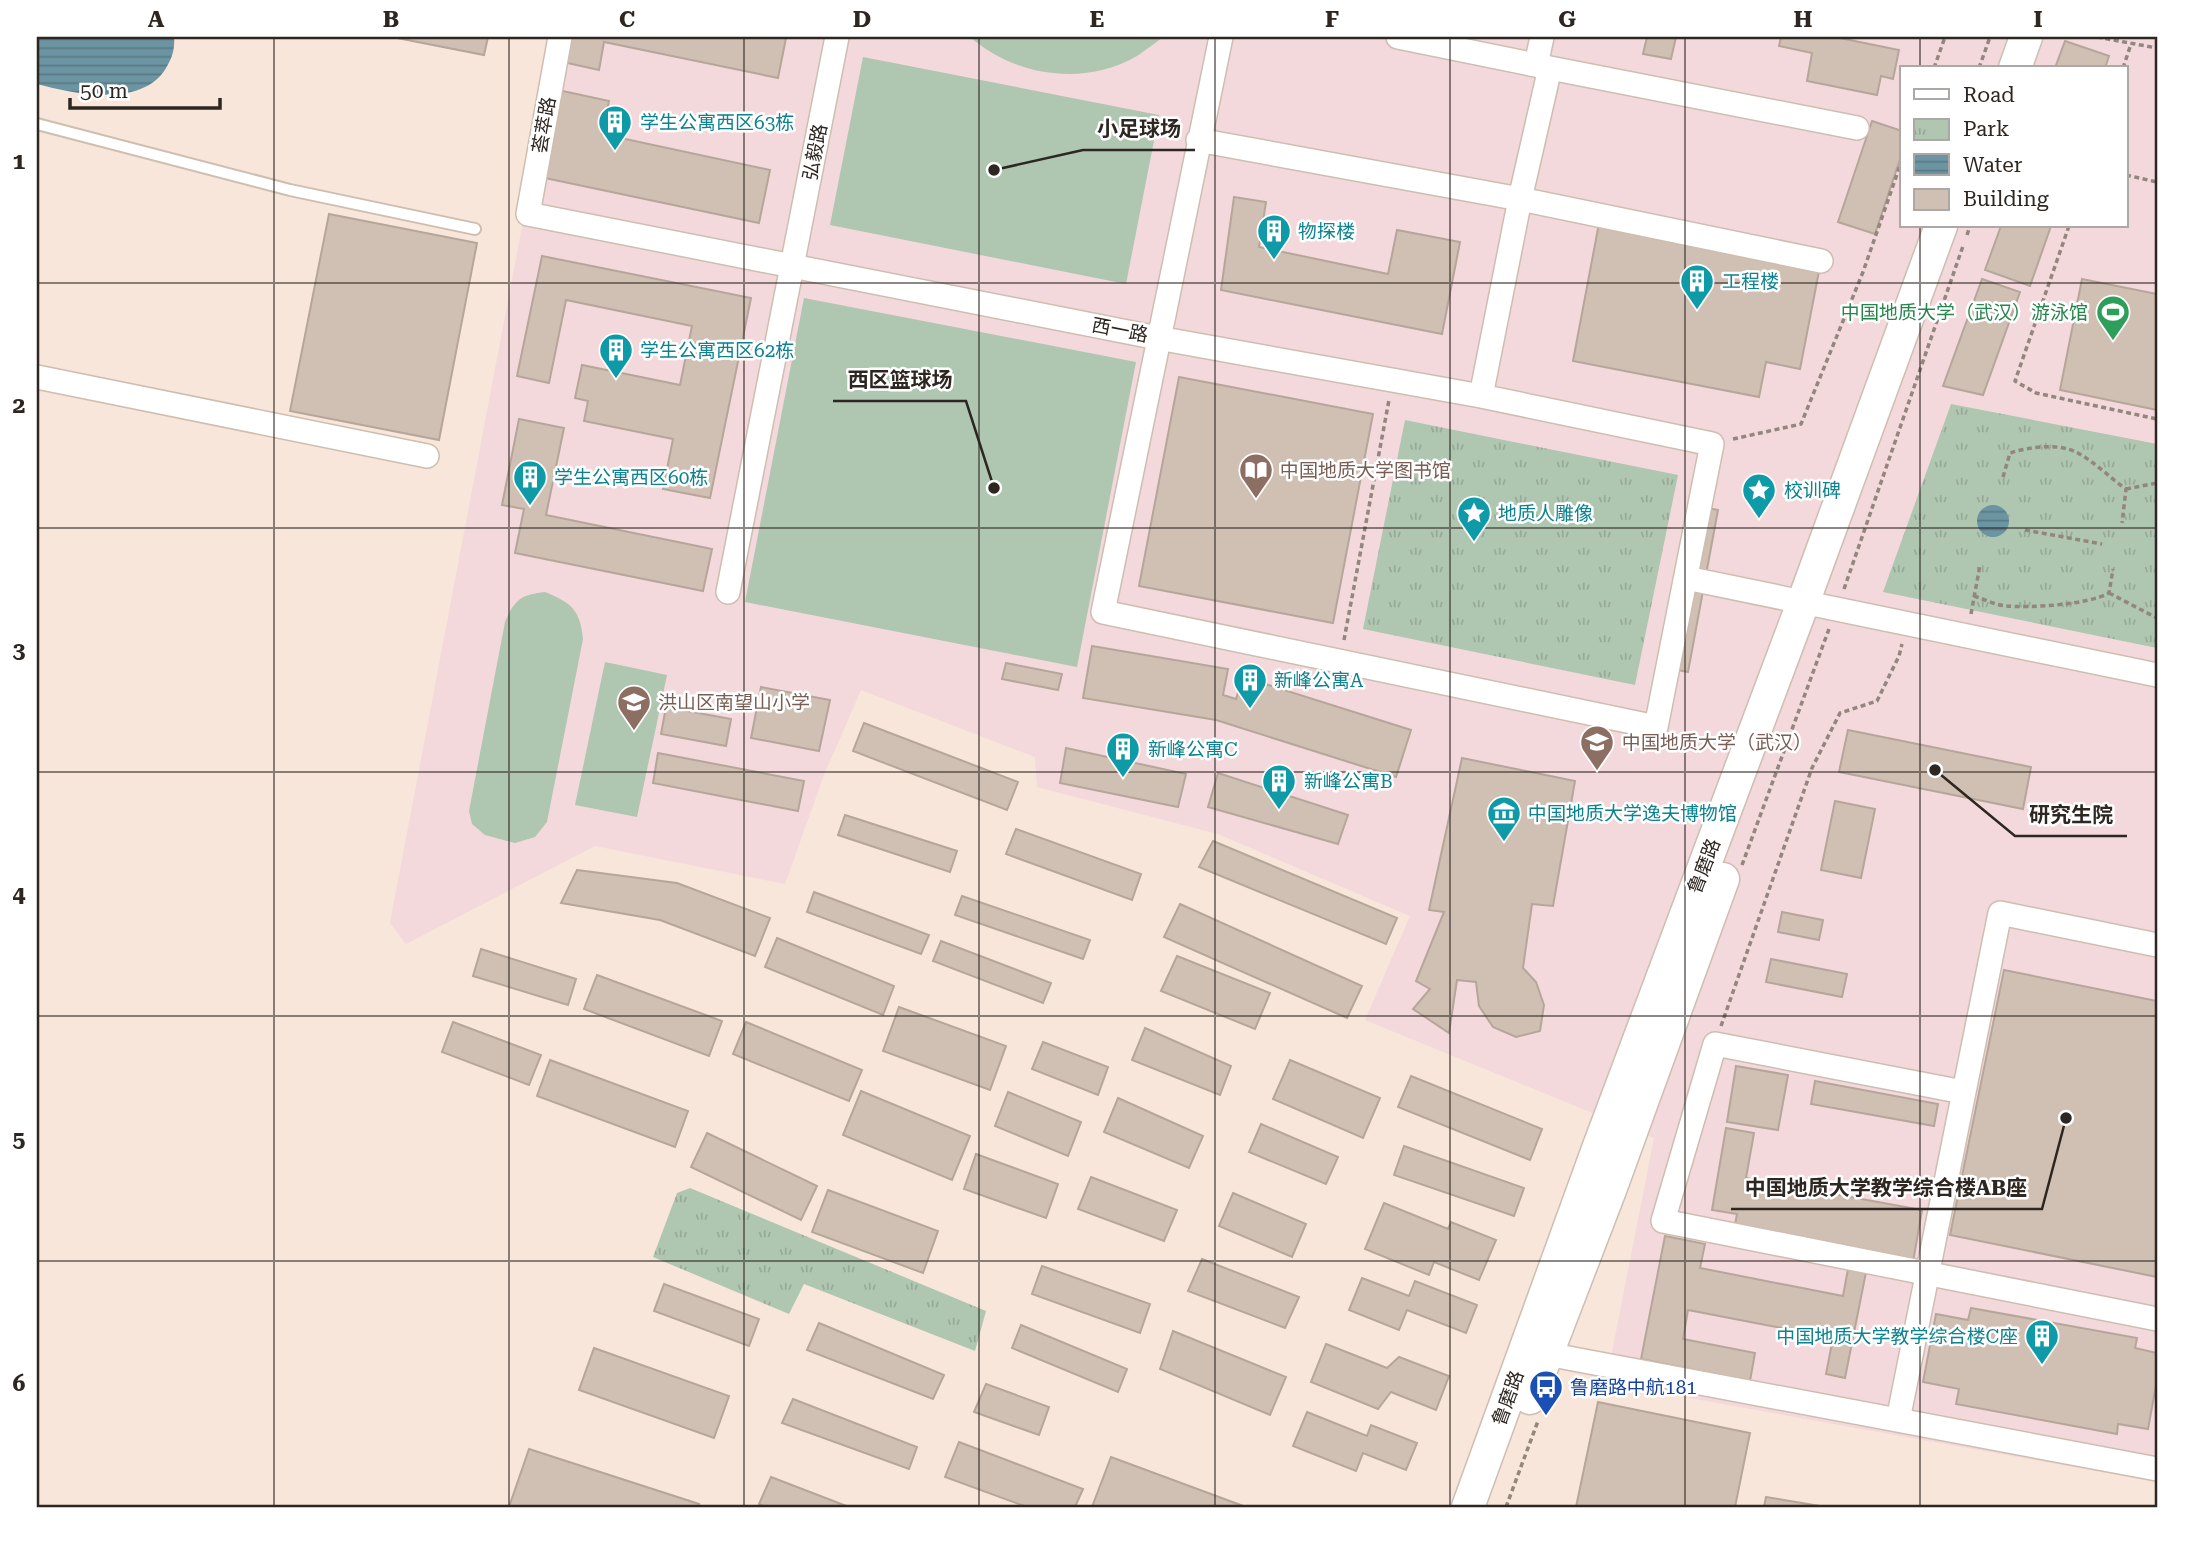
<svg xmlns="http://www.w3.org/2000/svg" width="2194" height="1544" font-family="'Roboto Serif','Noto Sans SC',serif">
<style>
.education{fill:#f3d8dc;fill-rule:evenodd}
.green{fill:#afc6b1}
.park{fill:url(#park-tufts)}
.water{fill:url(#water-rules)}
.building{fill:#d0c0b3;stroke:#b6a69a;stroke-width:2}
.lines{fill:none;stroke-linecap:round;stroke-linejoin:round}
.service-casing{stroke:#cebeb1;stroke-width:14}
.minor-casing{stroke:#cebeb1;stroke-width:26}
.secondary-casing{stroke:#cebeb1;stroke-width:35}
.path{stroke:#92867d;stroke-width:3.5;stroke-dasharray:5 3.5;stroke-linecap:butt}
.service{stroke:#fff;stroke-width:10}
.minor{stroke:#fff;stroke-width:23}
.secondary{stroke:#fff;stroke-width:32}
.grid{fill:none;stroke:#2d2621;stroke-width:2;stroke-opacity:0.55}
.labels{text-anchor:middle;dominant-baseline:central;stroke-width:5;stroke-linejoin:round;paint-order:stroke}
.culture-label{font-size:19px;fill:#0d838f;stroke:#fff;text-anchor:start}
.street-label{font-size:19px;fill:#2d2621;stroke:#fff}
.leisure-label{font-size:19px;fill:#27864d;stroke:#fff;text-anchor:end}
.education-label{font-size:19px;fill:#785e54;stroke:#fff;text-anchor:start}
.transit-label{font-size:19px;fill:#164399;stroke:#fff;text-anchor:start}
.leader{fill:none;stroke:#2d2621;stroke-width:2.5}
.callout-dot{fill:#2d2621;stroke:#fff;stroke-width:2.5}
.callout-label{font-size:21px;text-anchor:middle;font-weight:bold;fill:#2d2621;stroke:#fff;stroke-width:5;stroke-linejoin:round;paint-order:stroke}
.neatline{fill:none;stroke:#2d2621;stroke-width:2.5}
.grid-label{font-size:23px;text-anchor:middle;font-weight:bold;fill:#2d2621}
</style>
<defs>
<pattern id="park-tufts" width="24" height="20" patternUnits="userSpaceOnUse" patternTransform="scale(1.75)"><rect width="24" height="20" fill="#afc6b1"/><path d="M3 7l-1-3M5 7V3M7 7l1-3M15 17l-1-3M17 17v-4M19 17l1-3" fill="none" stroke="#97aa98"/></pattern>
<pattern id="water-rules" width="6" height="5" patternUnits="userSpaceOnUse" patternTransform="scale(1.75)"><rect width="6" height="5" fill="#6b95a2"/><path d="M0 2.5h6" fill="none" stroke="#587984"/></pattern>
</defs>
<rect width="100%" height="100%" fill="#f7e6d9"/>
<path class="education" d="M550,37H2157V1482L1606,1383L1654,1138L1365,1020L1410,916L1218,834L1037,787L1035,757L861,690L824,775L785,884L595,846L406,944L390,923L521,232ZM1902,68H2126V226H1902Z"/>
<path class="green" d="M970,37H1163C1155,43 1146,50 1137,56C1084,87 1015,76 970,37Z
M863,57L1159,115L1126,284L830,225Z
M804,298L1136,362L1077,667L745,602Z
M545,592C572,603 580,610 583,639L547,822L535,837L515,843L485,835L472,824L469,811L505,622C515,599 521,595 545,592Z
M605,662L667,675L637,817L575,805Z"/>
<path class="park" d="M1951,404L2157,444V648L1883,592Z
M1405,420L1678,475L1635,685L1363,629Z
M690,1188L986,1311L975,1351L804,1284L789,1314L653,1257L677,1193Z"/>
<path class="water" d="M37,37H174C175,49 172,58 166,68C143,108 73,94 37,84Z
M1977 521a16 16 0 1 1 32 0a16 16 0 1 1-32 0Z"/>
<path class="building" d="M392,37H488L484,55Z
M568,37H778L786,38L778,78L604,42L599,70L563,62Z
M1647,37H1676L1671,59L1643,54Z
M1779,37H1835L1899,50L1893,79L1881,76L1877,95L1807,81L1812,53L1779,46L1781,37Z
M2065,41L2109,56L2105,68H2055Z
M558,90L609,101L602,134L770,170L759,223L540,177Z
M1872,121L1902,131V153L1875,234L1838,222Z
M1234,197L1266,202L1259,247L1388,274L1397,230L1460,242L1442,334L1221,290Z
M329,214L477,243L439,440L290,411Z
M1600,218L1821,261L1800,369L1766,362L1759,397L1573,361Z
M2001,226H2051L2030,286L1985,270Z
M542,256L751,298L710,498L663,489L673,439L584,421L588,401L575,398L582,365L680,385L692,326L566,300L549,383L517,376Z
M1982,279L2020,292L1983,395L1943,386Z
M2082,279L2157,294V410L2060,390Z
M1179,377L1373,414L1333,623L1139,586Z
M519,419L564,428L546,515L712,549L703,591L515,553L524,509L502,505Z
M1698,506L1718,510L1688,672L1667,668Z
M1092,646L1228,669L1223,695L1236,699L1243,677L1411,730L1396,777L1216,720L1083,698Z
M1006,663L1062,674L1058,690L1002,679Z
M761,687L830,700L819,751L751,738Z
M666,707L731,719L726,746L661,734Z
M864,723L1018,782L1007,810L853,751Z
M1848,730L2031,767L2023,809L1839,772Z
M1066,748L1186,774L1178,807L1060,783Z
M658,753L804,781L798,811L653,783Z
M1462,758L1575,781L1553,906L1532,904L1523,968L1536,982L1544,1005L1540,1031L1516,1037L1493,1027L1479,1006L1476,982L1457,980L1449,1033L1413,1009L1430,989L1416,981L1444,912L1429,910Z
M1218,773L1348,815L1338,844L1208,807Z
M1835,801L1875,809L1861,878L1821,870Z
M845,815L957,851L950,872L838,835Z
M1016,829L1141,874L1132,900L1006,854Z
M1213,841L1397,918L1386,944L1199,867Z
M577,870L677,883L770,918L755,956L660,920L561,903Z
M814,892L929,935L921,954L807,912Z
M962,896L1090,940L1083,959L955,915Z
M1180,904L1362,986L1347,1018L1164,937Z
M1782,912L1823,920L1819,940L1778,932Z
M777,938L894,986L883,1015L765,967Z
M941,941L1051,983L1043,1003L933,961Z
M481,949L576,979L568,1005L473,976Z
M1177,956L1270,993L1255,1029L1161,991Z
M1771,959L1847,974L1842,997L1766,982Z
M2004,970L2157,1001V1277L1950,1235Z
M597,975L722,1021L709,1056L584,1009Z
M899,1007L1006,1046L990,1090L883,1051Z
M453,1022L541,1055L529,1085L442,1052Z
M746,1022L862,1070L849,1101L733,1054Z
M1145,1028L1231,1066L1220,1095L1132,1060Z
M1043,1042L1108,1067L1098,1095L1032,1069Z
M550,1060L688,1111L675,1147L537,1096Z
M1290,1060L1380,1098L1363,1138L1273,1099Z
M1736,1066L1788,1075L1778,1130L1727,1122Z
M1411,1076L1542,1129L1530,1160L1398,1107Z
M1815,1081L1938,1104L1934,1126L1811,1104Z
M861,1091L970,1136L952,1180L843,1135Z
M1008,1092L1081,1122L1068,1156L995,1126Z
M1118,1098L1203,1136L1189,1168L1104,1132Z
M1261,1124L1338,1157L1326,1184L1249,1152Z
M1726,1128L1754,1133L1746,1178L1922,1210L1913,1262L1734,1230L1737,1214L1712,1210Z
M707,1133L817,1186L801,1220L691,1167Z
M1404,1146L1524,1188L1514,1216L1394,1175Z
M976,1154L1058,1184L1046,1218L964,1189Z
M1091,1177L1177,1210L1164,1241L1078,1209Z
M828,1190L938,1231L923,1273L812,1232Z
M1233,1193L1306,1224L1292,1257L1219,1226Z
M1384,1203L1448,1229L1451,1222L1496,1240L1479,1280L1434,1262L1429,1275L1365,1249Z
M1665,1236L1705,1244L1700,1268L1843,1296L1848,1269L1866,1272L1845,1378L1826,1374L1833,1338L1688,1310L1683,1339L1755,1353L1750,1381L1641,1359Z
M1202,1259L1299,1297L1285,1328L1188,1291Z
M1042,1266L1150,1304L1140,1333L1032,1294Z
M1362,1278L1409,1296L1415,1281L1477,1305L1466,1333L1407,1310L1399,1330L1349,1310Z
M664,1284L759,1319L749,1346L654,1311Z
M1971,1308L2137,1338L2135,1348L2157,1353V1380L2148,1429L2118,1424L2117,1434L1956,1404L1959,1389L1923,1382L1936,1314L1968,1320Z
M819,1323L944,1375L933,1399L807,1350Z
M1021,1325L1127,1369L1118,1392L1012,1348Z
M1173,1331L1286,1377L1270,1415L1160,1369Z
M1326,1344L1387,1368L1399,1357L1449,1376L1436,1410L1391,1392L1378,1409L1311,1382Z
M594,1348L729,1396L714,1438L579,1390Z
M986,1384L1049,1407L1039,1435L974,1412Z
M793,1399L917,1447L909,1469L782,1423Z
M1598,1402L1750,1433L1735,1507H1576Z
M1307,1412L1367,1436L1371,1425L1417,1443L1406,1470L1363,1453L1356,1471L1293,1446Z
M959,1442L1083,1489L1075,1507H1027L945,1477Z
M529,1449L699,1504L698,1507H509Z
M1111,1457L1246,1507H1092Z
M771,1477L849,1507H766L759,1504Z
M1766,1497L1826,1507H1764Z"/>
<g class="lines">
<g class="service-casing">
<path id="service" d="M37,124L290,190L475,229"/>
</g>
<g class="minor-casing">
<path id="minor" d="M560,37L528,214L1158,338L1481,396L1712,444L1656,727L1103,612C1142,420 1180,228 1221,37
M1398,37L1550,68L1520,199L1821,261
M1536,65L1542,37
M1550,68L1857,128
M1198,140L1520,199L1481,396
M37,377L427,456
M1686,578L2157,675
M728,592L837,37
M1963,1092L1715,1044L1663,1221L2157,1319
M1547,1354L2157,1469
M1898,1420L2000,913L2157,945"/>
</g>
<g class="secondary-casing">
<path id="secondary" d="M2015,68L2026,37
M1530,1398L1610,1190L1723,879
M1468,1507L1598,1149L1803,603L1941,226"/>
</g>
<path class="path" d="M2097,37L2157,48
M1934,68L1945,37
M1979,68L1990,37
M2123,68L2131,44
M2126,175L2157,182
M2069,226L2015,381L2036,393L2157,419
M1967,235L1970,226
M1733,439L1801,424L1863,272L1902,160
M2003,477L2010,453C2028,447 2058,443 2076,452C2094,461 2110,478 2126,489L2122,523
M2126,489L2157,483
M2025,530L2102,544
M1844,589L1963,246
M2109,593L2157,618
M1974,596C1984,599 1995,605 2006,606C2031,608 2087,605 2109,593L2113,569
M1971,614L1980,565
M1344,640L1389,400
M1742,865L1829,629
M1721,1026L1812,768L1840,713L1877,701L1899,656L1902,644
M1506,1507L1538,1421"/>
<use href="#service" class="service"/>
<use href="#minor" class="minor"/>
<use href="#secondary" class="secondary"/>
</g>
<path class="grid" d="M274,37V1507M509,37V1507M744,37V1507M979,37V1507M1215,37V1507M1450,37V1507M1685,37V1507M1920,37V68M1920,226V1507M37,283H2157M37,528H2157M37,772H2157M37,1016H2157M37,1261H2157"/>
<defs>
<g id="building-pin" transform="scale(1.75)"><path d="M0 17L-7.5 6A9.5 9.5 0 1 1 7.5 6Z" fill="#0f9aa8" stroke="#fff"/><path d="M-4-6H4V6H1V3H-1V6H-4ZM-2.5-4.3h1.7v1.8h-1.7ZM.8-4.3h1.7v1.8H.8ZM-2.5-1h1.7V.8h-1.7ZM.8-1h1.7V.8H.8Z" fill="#fff"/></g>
<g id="stadium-pin" transform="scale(1.75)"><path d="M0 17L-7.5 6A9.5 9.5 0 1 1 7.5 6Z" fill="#2e9e5b" stroke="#fff"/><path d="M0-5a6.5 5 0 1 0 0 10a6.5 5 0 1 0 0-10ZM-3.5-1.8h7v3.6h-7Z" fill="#fff"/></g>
<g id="library-pin" transform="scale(1.75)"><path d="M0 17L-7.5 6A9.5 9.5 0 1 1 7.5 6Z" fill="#8d6e63" stroke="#fff"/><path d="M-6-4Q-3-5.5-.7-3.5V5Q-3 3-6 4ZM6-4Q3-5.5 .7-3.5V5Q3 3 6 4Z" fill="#fff"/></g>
<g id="sight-pin" transform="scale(1.75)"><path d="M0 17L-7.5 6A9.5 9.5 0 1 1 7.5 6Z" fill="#0f9aa8" stroke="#fff"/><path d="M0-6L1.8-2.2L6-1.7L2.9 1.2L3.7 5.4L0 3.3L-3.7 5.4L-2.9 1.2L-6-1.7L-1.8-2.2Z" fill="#fff"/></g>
<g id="school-pin" transform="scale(1.75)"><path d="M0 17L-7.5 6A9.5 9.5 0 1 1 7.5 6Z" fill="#8d6e63" stroke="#fff"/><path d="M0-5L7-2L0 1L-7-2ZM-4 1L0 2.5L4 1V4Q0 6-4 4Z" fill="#fff"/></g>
<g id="university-pin" transform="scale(1.75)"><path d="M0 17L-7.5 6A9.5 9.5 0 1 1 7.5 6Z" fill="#8d6e63" stroke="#fff"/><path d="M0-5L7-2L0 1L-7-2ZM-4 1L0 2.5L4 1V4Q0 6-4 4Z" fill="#fff"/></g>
<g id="museum-pin" transform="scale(1.75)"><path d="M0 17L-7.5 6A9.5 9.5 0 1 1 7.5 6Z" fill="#0f9aa8" stroke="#fff"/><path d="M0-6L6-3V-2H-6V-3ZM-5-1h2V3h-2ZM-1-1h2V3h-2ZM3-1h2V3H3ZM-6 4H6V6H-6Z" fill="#fff"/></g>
<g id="bus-pin" transform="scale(1.75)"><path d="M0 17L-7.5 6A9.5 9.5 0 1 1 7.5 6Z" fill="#1a4fb4" stroke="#fff"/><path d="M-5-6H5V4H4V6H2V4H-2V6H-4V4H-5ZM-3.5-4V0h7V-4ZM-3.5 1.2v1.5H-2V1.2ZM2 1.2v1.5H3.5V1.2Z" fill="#fff"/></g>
</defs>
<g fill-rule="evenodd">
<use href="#building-pin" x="615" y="122"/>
<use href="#building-pin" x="1274" y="231"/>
<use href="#building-pin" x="1697" y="281"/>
<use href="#stadium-pin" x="2113" y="312"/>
<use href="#building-pin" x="616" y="350"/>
<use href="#library-pin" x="1256" y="470"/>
<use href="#building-pin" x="530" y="477"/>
<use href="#sight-pin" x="1759" y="490"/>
<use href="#sight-pin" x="1474" y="513"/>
<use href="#building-pin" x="1250" y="680"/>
<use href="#school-pin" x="634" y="702"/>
<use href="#university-pin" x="1597" y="742"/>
<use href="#building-pin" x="1123" y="749"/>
<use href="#building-pin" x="1279" y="781"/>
<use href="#museum-pin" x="1504" y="813"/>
<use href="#building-pin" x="2042" y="1336"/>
<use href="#bus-pin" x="1546" y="1387"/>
</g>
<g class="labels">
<g class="culture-label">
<text x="640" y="122">学生公寓西区63栋</text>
<text x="1298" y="231">物探楼</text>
<text x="1722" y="281">工程楼</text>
<text x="640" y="350">学生公寓西区62栋</text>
<text x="554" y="477">学生公寓西区60栋</text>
<text x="1784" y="490">校训碑</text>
<text x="1498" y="513">地质人雕像</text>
<text x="1274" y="680">新峰公寓A</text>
<text x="1148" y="749">新峰公寓C</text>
<text x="1304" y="781">新峰公寓B</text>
<text x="1528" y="813">中国地质大学逸夫博物馆</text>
<text x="2018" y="1336" text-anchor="end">中国地质大学教学综合楼C座</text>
</g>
<g class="street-label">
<text transform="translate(544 125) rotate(-80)">荟萃路</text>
<text transform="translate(815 152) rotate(-79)">弘毅路</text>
<text transform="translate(1120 330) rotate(11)">西一路</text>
<text transform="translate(1704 866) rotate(-69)">鲁磨路</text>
<text transform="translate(1508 1398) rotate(-70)">鲁磨路</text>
</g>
<g class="leisure-label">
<text x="2088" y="312">中国地质大学（武汉）游泳馆</text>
</g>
<g class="education-label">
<text x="1280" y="470">中国地质大学图书馆</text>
<text x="658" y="702">洪山区南望山小学</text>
<text x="1622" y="742">中国地质大学（武汉）</text>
</g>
<g class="transit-label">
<text x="1570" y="1387">鲁磨路中航181</text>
</g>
</g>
<path class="leader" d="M994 170L1083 150H1195M994 488L966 401H833M1935 770L2015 836H2127M2066 1118L2042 1209H1731"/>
<g class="callout-dot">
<circle cx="994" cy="170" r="7"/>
<circle cx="994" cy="488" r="7"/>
<circle cx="1935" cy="770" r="7"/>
<circle cx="2066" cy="1118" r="7"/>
</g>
<g class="callout-label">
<text x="1139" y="136">小足球场</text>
<text x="900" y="387">西区篮球场</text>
<text x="2071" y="822">研究生院</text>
<text x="1886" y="1195">中国地质大学教学综合楼AB座</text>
</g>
<rect width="2194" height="1544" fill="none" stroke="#ffffff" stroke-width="77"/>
<rect x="1900" y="66" width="228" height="161" fill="#ffffff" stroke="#aba8a6" stroke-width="2"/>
<rect x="1914" y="89" width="35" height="10" fill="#ffffff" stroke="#aba8a6" stroke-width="2"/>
<text x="1963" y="102" font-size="21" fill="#2d2621">Road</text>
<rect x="1914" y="119" width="35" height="21" fill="url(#park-tufts)" stroke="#aba8a6" stroke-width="2"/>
<text x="1963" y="136" font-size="21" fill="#2d2621">Park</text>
<rect x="1914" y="154" width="35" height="21" fill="url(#water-rules)" stroke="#aba8a6" stroke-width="2"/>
<text x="1963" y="172" font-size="21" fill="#2d2621">Water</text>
<rect x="1914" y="189" width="35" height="21" fill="#d0c0b3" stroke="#aba8a6" stroke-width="2"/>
<text x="1963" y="206" font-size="21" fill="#2d2621">Building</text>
<path d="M70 98v10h150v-10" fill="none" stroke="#2d2621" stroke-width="3.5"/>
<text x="80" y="98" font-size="21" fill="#2d2621" stroke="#ffffff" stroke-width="5" paint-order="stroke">50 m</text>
<rect x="38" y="38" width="2118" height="1468" class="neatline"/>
<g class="grid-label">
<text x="156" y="27">A</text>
<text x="391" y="27">B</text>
<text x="627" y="27">C</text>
<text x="862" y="27">D</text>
<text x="1097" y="27">E</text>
<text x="1332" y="27">F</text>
<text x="1567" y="27">G</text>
<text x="1803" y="27">H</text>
<text x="2038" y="27">I</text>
<text x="19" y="169">1</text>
<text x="19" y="413">2</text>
<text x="19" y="658">3</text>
<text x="19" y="902">4</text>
<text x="19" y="1147">5</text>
<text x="19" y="1391">6</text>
</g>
</svg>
